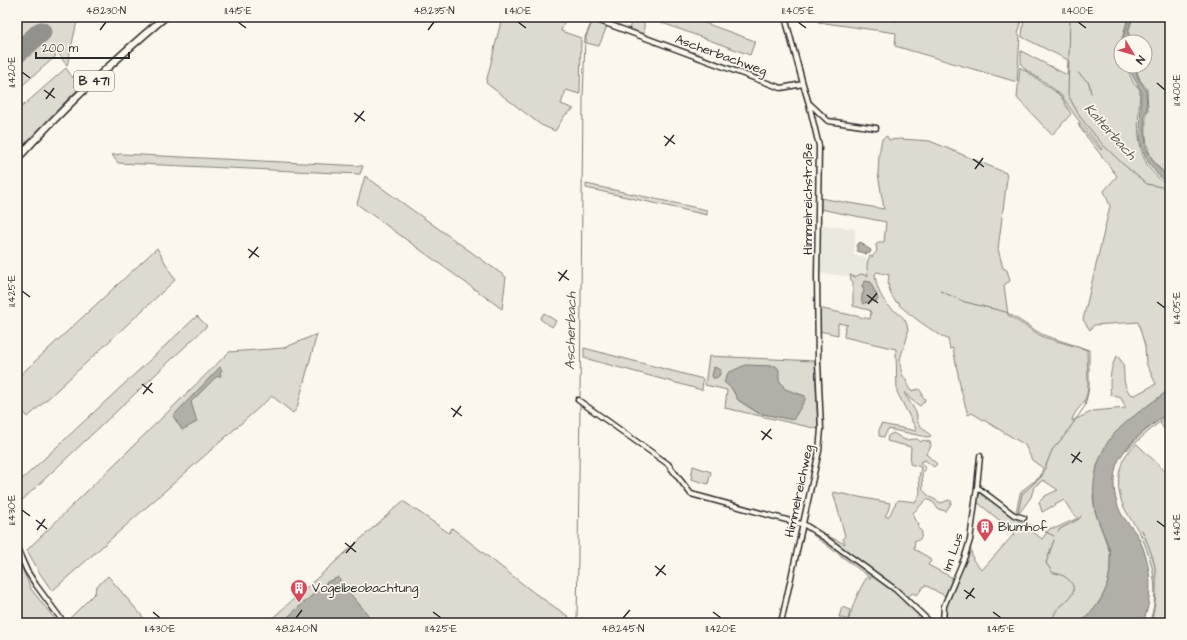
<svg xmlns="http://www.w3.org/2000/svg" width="1187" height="640" font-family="'Architects Daughter',sans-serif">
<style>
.built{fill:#ebe8de}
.green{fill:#dddad0;stroke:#84827e;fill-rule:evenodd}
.water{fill:#b1afa7;stroke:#7b7a75}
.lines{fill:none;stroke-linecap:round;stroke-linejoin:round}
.stream{stroke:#7b7a75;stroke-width:1}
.runway{stroke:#93918c;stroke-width:21}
.minor-casing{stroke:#2b2b2b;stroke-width:7}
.highway-casing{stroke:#2b2b2b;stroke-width:9}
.minor{stroke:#fbf7ec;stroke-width:4}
.highway{stroke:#fbf7ec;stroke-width:6}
.ticks{fill:none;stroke:#2b2b2b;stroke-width:1.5}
.labels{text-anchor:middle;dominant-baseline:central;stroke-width:3.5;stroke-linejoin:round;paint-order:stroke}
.shield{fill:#fbf7ec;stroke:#696865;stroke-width:1}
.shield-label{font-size:12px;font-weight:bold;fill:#2b2b2b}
.street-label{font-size:13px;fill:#2b2b2b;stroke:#fbf7ec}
.poi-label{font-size:13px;fill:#2b2b2b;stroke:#fbf7ec;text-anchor:start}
.water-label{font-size:14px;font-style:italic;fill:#5a5956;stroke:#fbf7ec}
.neatline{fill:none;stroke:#2b2b2b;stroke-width:1.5}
.ticks-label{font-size:10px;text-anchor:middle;fill:#2b2b2b}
</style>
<rect width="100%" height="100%" fill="#fbf7ec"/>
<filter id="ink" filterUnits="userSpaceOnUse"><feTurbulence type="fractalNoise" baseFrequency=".025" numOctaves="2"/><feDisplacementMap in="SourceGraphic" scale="8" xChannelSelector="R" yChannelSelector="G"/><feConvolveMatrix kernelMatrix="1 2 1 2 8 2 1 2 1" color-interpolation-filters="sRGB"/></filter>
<g filter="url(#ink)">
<path class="built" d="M819,224L855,229L854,255L866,257L867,261L868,276L861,274L855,277L818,273Z"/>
<path class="green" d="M17,17H78L67,66L55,48L52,51L56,56L17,90Z
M502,17H566L561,31L581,38L580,94L566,90L561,104L574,109L565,115L555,131L541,125L486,83Z
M642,17H644V36L629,30L632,18L641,21Z
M656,17H688L755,41L750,55L657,21Z
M818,17H867L898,21L899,17H1021L1020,27L1018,33L1020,36L1017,82L895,46L896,33L818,22Z
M1024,17H1128L1121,42V66H1126L1134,84L1140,89C1139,113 1135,138 1145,160C1149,171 1161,180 1170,188V389L1124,425L1097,466L1093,497L1095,511L1110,553V571L1106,590L1094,610L1080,623H944V606L970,546L973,560L982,570L1015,533L977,502L980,491L1042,539L1050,528H1056L1078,518L1071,511L1064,500L1042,512L1039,502L1045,496L1058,490L1043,480L1034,487L1031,497L1020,512H1016L1020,494L1025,488L1040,477L1043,468L1032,460L1025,445L972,413L968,415L961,390L953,348L950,349L948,339H947C929,329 914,318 899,305L900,303L896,302C889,293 887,286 889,275L877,272L875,274C876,285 880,297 888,305C894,312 904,314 907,325C911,338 900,350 900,363C901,367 901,373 903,376C905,380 904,375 906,380C908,385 908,388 911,391L919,389L922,393V397L925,399L924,402L920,406L909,398L905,392L904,393C908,400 914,407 917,415C915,425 926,429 931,436L927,437L888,429L884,437L879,436V431L881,424L917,431L897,392L896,349L844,337L845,327L848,325L838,323V335L819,331L818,308L870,319L871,312L869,310L853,306V282L851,280L850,275L855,277L861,274L868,276C867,269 866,262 870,256L872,257L877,251L876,245L878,242H884L886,222L820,209V198L884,209L878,174L879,154L882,139L887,136L889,140L901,139L930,141L1006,173L1007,179L998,249L1003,268L1007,270L1010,281L1004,285L1008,315L1043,337L1087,350C1087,362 1089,384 1087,394C1085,406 1074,409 1072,421L1093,411L1126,408L1121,398L1111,395C1109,383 1110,366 1117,356C1127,364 1122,374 1125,384C1125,387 1128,391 1130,394L1135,395L1156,384L1146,363L1145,346L1138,322L1094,325L1090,330L1083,320L1110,206L1104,191L1117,176L1080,128L1078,123L1101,150L1102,149L1076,117L1062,96L1049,85L1026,70L1021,64V51L1067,75L1068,60L1022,37ZM871,283L877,301L865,303L862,295L864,291L862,285Z
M1133,17H1170V181C1167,171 1159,170 1154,162C1144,147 1146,131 1146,113L1148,111L1147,89L1140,80L1135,66H1145V42H1129V30Z
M593,20L607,26L599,46L586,43V37Z
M1020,67L1056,92L1062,98L1071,114L1052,135L1017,98Z
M66,68L72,77L95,73L66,101L17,152V111Z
M121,154L363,166L360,174L118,163L112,155Z
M365,176L506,277L502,309L357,204Z
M586,184L707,210V215L586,188Z
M157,248L175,280L28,417L20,408L17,410V378Z
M544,313L556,321L552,327L540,319Z
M197,316L207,326L17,505V484Z
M317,334L297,408L293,413L272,396L52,591L39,572L27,550L229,352L284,348Z
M584,348L703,379L702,390L584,358Z
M709,356L815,361L818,429L725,408L727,390L705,385ZM779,380L785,390L805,396L775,416L758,413L738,400L732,389Z
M1170,411V413L1127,450L1126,449L1141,434Z
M1170,416V438L1160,423Z
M893,433L905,440L917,439L921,442L923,440L930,442L931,446L926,454L937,464L934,467L925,460L920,462L926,469L922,473L923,490L930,497L941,503L949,500L952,502L946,511L938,509L934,503L927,499L913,513L914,519L919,524L918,528L922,532L921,538L917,541L915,540L914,549L928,557L931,561L928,565L953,578L945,596L925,585L917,595L912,593L907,599L827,536H828L845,544L843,538L845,536L833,492L890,503L888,511L885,516L888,517C893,512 892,505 899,500L916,502L920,493L919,477L921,467L910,464L911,447L887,441L888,436Z
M1137,444L1170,476V623H1149C1160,596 1154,566 1143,540C1139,529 1131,521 1126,511C1116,495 1116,471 1126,455C1129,451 1133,447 1137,444Z
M693,466L711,472L708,484L691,479Z
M403,501L449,533L452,528L533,592L569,617L572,623H267Z
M815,534L871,573L869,577L870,579L873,575L895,591L921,614L915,620L917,622L922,616L930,623H848C852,607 858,590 868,576L813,535Z
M17,556L31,589L58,623H17Z
M108,576L148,623H74L70,618L95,593L96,587Z
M842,607L850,610L848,620L839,617Z"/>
<path class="water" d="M1129,17H1132L1128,30V42H1124L1123,38Z
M1127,66H1134L1139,80L1146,90L1147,110L1144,114L1146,148L1156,165L1170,180V185L1157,174L1148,162L1142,148L1140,137L1141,91Z
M861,242L866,247L871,250L870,253L866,254L857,251V244Z
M865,281L871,282C872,289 877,293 878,299L877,301H872L869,303L866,302L863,304C860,299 862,296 864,291L862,285Z
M745,365L776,366L779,370V380L785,389L805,396V400L793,420L758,413L738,400L732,389L724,382L728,373Z
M220,367L222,370L220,373L221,376L216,377L191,402L197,422L182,430L173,416Z
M714,367L721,370L719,376L716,378H713L712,376Z
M1170,389V411C1153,425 1133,437 1121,456C1110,473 1113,499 1122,515C1128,524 1137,532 1141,543C1152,568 1153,597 1143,623H1080C1099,607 1110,589 1110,563C1110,559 1111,555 1110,551C1106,537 1098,524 1095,510C1091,489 1095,464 1106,445C1118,424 1151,404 1170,389Z
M339,577L341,583L339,585L342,590L346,589L366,612L373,623H281L317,591H329V588L323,585L327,582Z"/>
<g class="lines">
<path class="stream" d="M1070,17L1068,95L1080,117L1102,144L1124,165L1147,184L1170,189
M1078,73L1089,83L1091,93
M940,291L965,302L1006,312L1043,335L1089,350V388L1085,406L1065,435L1052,450L1042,476L1022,494L1018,513
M580,399L583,100L585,37L593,19
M1017,518L1054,536
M1142,530C1147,542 1153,555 1155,568C1158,586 1155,606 1151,623
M1058,532L1060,529L1079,519L1081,516
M577,623L580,404
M1052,623C1053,619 1054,614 1056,611C1061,605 1070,600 1073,592C1076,582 1062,573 1053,573L1046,563L1054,540"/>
<path class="runway" d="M17,53L41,32"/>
<g class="minor-casing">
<path id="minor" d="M589,17L781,88L803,84
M810,104L828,121L876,128
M578,400L668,464L691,494L805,525L825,538L896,590L931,623
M977,487L980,456
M17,548L27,571L36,585L64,623
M781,623L819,451L821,429L818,362L817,276L819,146L809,104L803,84L785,17
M943,623L944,606L965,556L970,540L977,487L1014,515L1024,518"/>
</g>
<g class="highway-casing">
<path id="highway" d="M17,159C63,108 113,61 165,17"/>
</g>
<use href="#minor" class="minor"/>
<use href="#highway" class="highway"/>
</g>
</g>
<path class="ticks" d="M238,22L246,28M518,22L526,28M798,22L806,28M1078,22L1086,28M100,30L106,22M428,30L434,22M22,72L30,78M1157,83L1165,90M44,90L55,98M46,99L54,88M354,113L365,121M355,122L364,111M664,136L675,144M665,146L674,135M973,159L984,167M975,169L983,158M248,249L259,257M249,258L258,247M558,272L569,280M559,281L567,270M22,291L30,297M867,295L878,303M1157,302L1165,308M868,304L877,293M142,384L153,393M143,394L152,383M451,408L462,416M453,417L461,406M761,431L772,439M762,440L771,429M1071,454L1082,462M1072,463L1080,452M22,510L30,516M36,520L47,529M1157,521L1165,527M37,530L45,519M345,543L356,552M346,553L355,542M655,566L666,575M656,576L665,565M964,590L975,598M966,599L974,588M153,612L160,618M433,612L441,618M713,612L721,618M993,612L1001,618M296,618L302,610M623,618L630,610"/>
<defs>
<g id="building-pin" transform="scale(0.9)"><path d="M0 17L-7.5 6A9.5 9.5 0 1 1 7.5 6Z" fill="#d1495b" stroke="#fbf7ec"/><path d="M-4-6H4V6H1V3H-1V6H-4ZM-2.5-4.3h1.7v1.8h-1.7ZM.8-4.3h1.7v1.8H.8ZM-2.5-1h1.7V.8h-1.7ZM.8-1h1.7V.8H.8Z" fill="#fff"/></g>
</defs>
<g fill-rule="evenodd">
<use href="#building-pin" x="985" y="527"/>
<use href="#building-pin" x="299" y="588"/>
</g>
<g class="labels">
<rect class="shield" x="74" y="71" width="40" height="20" rx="3"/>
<g class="shield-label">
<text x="94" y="81">B 471</text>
</g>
<g class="street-label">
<text transform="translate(721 55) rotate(20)">Ascherbachweg</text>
<text transform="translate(808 199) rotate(-90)">Himmelreichstraße</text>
<text transform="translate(799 491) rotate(-78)">Himmelreichweg</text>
<text transform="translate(953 552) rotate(-71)">Im Lus</text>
</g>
<g class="poi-label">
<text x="998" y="527">Blumhof</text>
<text x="312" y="588">Vogelbeobachtung</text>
</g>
<g class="water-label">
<text transform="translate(1110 132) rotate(48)">Kalterbach</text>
<text transform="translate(571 331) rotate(-89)">Ascherbach</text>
</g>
</g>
<rect width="1187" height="640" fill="none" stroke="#fbf7ec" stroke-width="44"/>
<g transform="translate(1133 54) rotate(128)"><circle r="19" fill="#fbf7ec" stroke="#a8a59f"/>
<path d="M0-3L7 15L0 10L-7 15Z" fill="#d1495b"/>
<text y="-6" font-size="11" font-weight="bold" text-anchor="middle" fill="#2b2b2b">N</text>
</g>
<path d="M36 52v6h93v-6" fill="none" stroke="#2b2b2b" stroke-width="2"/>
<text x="42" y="52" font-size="12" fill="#2b2b2b" stroke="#fbf7ec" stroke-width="3" paint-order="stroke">200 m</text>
<rect x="22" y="22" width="1143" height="596" class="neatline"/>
<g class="ticks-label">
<text x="106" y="14">48.230°N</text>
<text x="238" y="14">11.415°E</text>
<text x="434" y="14">48.235°N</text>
<text x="518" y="14">11.410°E</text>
<text x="798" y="14">11.405°E</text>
<text x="1078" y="14">11.400°E</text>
<text transform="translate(11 72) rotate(-90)" y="4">11.420°E</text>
<text transform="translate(1176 90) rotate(-90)" y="4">11.400°E</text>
<text transform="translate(11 291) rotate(-90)" y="4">11.425°E</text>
<text transform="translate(1176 308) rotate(-90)" y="4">11.405°E</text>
<text transform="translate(11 510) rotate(-90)" y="4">11.430°E</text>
<text transform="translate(1176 527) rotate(-90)" y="4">11.410°E</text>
<text x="160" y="632">11.430°E</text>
<text x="296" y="632">48.240°N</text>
<text x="441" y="632">11.425°E</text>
<text x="623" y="632">48.245°N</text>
<text x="721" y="632">11.420°E</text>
<text x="1001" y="632">11.415°E</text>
</g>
</svg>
